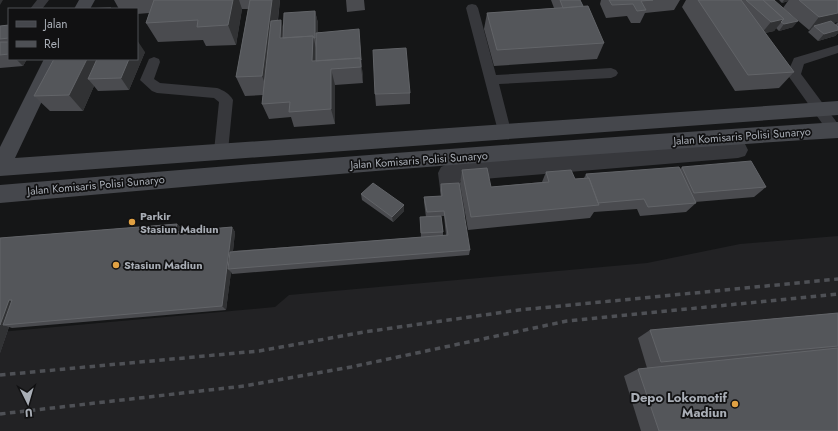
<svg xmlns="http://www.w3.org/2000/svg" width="838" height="431" font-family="Jost,sans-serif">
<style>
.built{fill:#222224}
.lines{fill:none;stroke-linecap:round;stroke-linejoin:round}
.service{fill:#37383c;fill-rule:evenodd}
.pedestrian{fill:#37383c;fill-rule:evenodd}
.secondary{fill:#45474c;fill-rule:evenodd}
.rail{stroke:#4e5055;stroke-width:3.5;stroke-dasharray:5.5 4.5;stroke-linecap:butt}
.wall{fill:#4a4b4f;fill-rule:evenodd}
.shaded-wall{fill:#313234}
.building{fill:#54565a;stroke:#626468}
.poi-dot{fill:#e1a143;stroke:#111112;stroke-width:1.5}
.labels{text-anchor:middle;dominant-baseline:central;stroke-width:3.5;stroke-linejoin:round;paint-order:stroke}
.street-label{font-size:11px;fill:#a9aeb6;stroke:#111112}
.poi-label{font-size:11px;font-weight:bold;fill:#a9aeb6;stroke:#111112;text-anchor:start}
.near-poi-label{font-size:13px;font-weight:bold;fill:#a9aeb6;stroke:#111112;text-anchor:end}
</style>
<rect width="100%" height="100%" fill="#151617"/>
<path class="built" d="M838,236V431H0V332L275,307L289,295L647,263L740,244Z"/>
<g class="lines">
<path class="service" d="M37,0H49L42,9H30Z
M472,4L476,5L478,8L496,75L611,68L616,70L618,73L616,76L611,78L499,84L511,131L509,135L504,137L499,135L466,8L468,5Z
M838,45V53L804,64L801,74L838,124V133L834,135L829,133L787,74L794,58Z
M154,57L159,59L160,62L154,79L160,83L217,88C223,90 230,94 233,100L228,151L226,155L221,157L216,155L214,151L219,102L214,98L157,93L152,91L140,80L149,59Z"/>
<path class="pedestrian" d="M738,142L745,144L748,150L745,156L738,158L460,181L465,213L462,220L454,222L446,220L443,213L438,173L441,167L448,164Z"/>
<path class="secondary" d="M79,0H95L90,9H74Z
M44,59H62L15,158L838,101V115L0,176V147Z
M838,122V138C558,155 279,178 0,203V185C279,161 558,140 838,122Z"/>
<path class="rail" d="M0,375L259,351L364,332L519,310L838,279
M0,414L244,386L351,367L567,321L838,294"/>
</g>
<path class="wall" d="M114,0H280L278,20L283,28L315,11L318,23V32L360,42L363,83L335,85V124L294,127L291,117L269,119L262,104L263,95L245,96L236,77L248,9H242L236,45L206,46L203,40L158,42L146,23L149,13L137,14V9H119Z
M346,0H364L365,10L347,12Z
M551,0H580L583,6L604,43L597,59L494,66L484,29L487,13L554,8Z
M601,0H680L674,10L645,13L640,23H631L627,16L606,18L600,4Z
M686,0H774L793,27L779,31L776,28L774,31L765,33L794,72L779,88L735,91L682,7Z
M779,0H838L833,23L835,25L838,22V33L835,36L818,41L808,32L811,29L809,30L783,8L788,1L782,3Z
M9,25V59H27L23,66L0,68V26Z
M145,52L129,90L98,91L94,86L83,111H50L34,96Z
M410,93V104L376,106L375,94Z
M682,167L766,187L754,197L695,202L696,203L686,212L640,216L637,209L594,212L590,218L468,230L460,184L462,170L491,187L542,182L546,172L575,179L584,178L586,174L680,169Z
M441,184L470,250L469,255L232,274L231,272L226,310L12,328L9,327L0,353V238L177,224L182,229L181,231L232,227L235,232L233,251L421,237L420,217H426L424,202V197L441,196L440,190ZM441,216H444L446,235H443V232Z
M361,194L404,205V211L393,222L362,200Z
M838,313V431H641L624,376L638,369L647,368L638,338L650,330Z"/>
<path class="shaded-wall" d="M0,0H3L0,5Z
M233,0H239L242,9L236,45L228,25Z
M272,0H280L269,94L262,76Z
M784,0H789L788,1L782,3Z
M315,11L318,23V51L315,38Z
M838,13V22L816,28L814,26L811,29L809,30L819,17Z
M784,19L774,31L761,34L771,22Z
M281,20L286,37L283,41L280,38Z
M798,21L793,27L779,31L784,24Z
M838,30V33L835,36L818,41L824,34Z
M313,36L317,52L316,77L312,61Z
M137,40L145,52L129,90L121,78L129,59H137Z
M360,58L363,74V83L361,67Z
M16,59H27L23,66Z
M87,59H106L88,79L94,86L83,111L69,95Z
M331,69L335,85V124L331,109Z
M404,205V211L393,222L392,217Z
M177,224L182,229L180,236L175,232Z
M232,227L235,232L231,269H228L231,272L226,310L222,306Z
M9,300L18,304L3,325L9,327L0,353V325Z"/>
<path class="building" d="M154,0H233L228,25L197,27L198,20L146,23Z
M250,0H272L262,76L236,77Z
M560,0H580L583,6L563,8Z
M609,0H653L641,1L646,10L637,11L633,4L612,5Z
M698,0H741L794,72L748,75Z
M746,0H763L784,19L771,22Z
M763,0H774L798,21L784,24L781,22L784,19Z
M799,0H838V13L819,17Z
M588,6L604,43L497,50L487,13Z
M111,8L110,9H80Z
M315,11V38H314L313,36L283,38L284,13Z
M281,20L280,38L313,36L312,61L360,58L361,67L331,69V109L289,112L290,102L262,104L271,21Z
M831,21L838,27V30L824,34L814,26Z
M9,25V38L0,39V26Z
M359,29L361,60L360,58L316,61V33Z
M0,42H9V54L0,55Z
M406,48L410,93L375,94L373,50Z
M54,59H87L69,95L34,96Z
M97,59H129L121,78L88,79Z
M751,161L766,187L694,193L682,167Z
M679,167L696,203L648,207L644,199L598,203L589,178H588L586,174Z
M487,168L491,187L549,182L546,172L571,170L575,179L589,178L599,205L471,217L462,170Z
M373,183L404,205L392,217L361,194Z
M459,183L470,250L228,269L230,252L448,235L444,211L427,212L424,197L442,196L441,184Z
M441,216L443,232L421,233L420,217Z
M177,224L175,232L232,227L222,306L3,325L12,300H9L0,325V238Z
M838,313V346L661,362L650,330Z
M838,348V431H659L638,369Z"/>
<g class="poi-dot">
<circle cx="132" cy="222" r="4"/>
<circle cx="116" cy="265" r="4"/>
<circle cx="735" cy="404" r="4"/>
</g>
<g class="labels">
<g class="street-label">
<text transform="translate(742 136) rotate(-4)">Jalan Komisaris Polisi Sunaryo</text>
<text transform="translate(419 160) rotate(-4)">Jalan Komisaris Polisi Sunaryo</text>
<text transform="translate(96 185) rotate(-5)">Jalan Komisaris Polisi Sunaryo</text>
</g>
<g class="poi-label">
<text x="140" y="216">Parkir<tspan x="140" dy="13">Stasiun Madiun</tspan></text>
<text x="124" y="265">Stasiun Madiun</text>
</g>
<g class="near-poi-label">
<text x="727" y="397">Depo Lokomotif<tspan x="727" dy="15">Madiun</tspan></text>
</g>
</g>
<rect x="8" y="8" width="130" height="52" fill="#111112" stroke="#4e5054"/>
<rect x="16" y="21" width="20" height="6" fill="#45474c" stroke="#4e5054"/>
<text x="44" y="28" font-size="12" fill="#a9aeb6">Jalan</text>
<rect x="16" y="41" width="20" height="6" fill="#4e5055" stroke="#4e5054"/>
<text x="44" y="48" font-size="12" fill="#a9aeb6">Rel</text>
<g transform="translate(28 403) rotate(175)" stroke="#111112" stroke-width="3" paint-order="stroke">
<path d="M0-3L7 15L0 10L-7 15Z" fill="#a9aeb6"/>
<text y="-6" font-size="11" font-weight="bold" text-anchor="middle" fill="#a9aeb6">U</text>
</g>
</svg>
